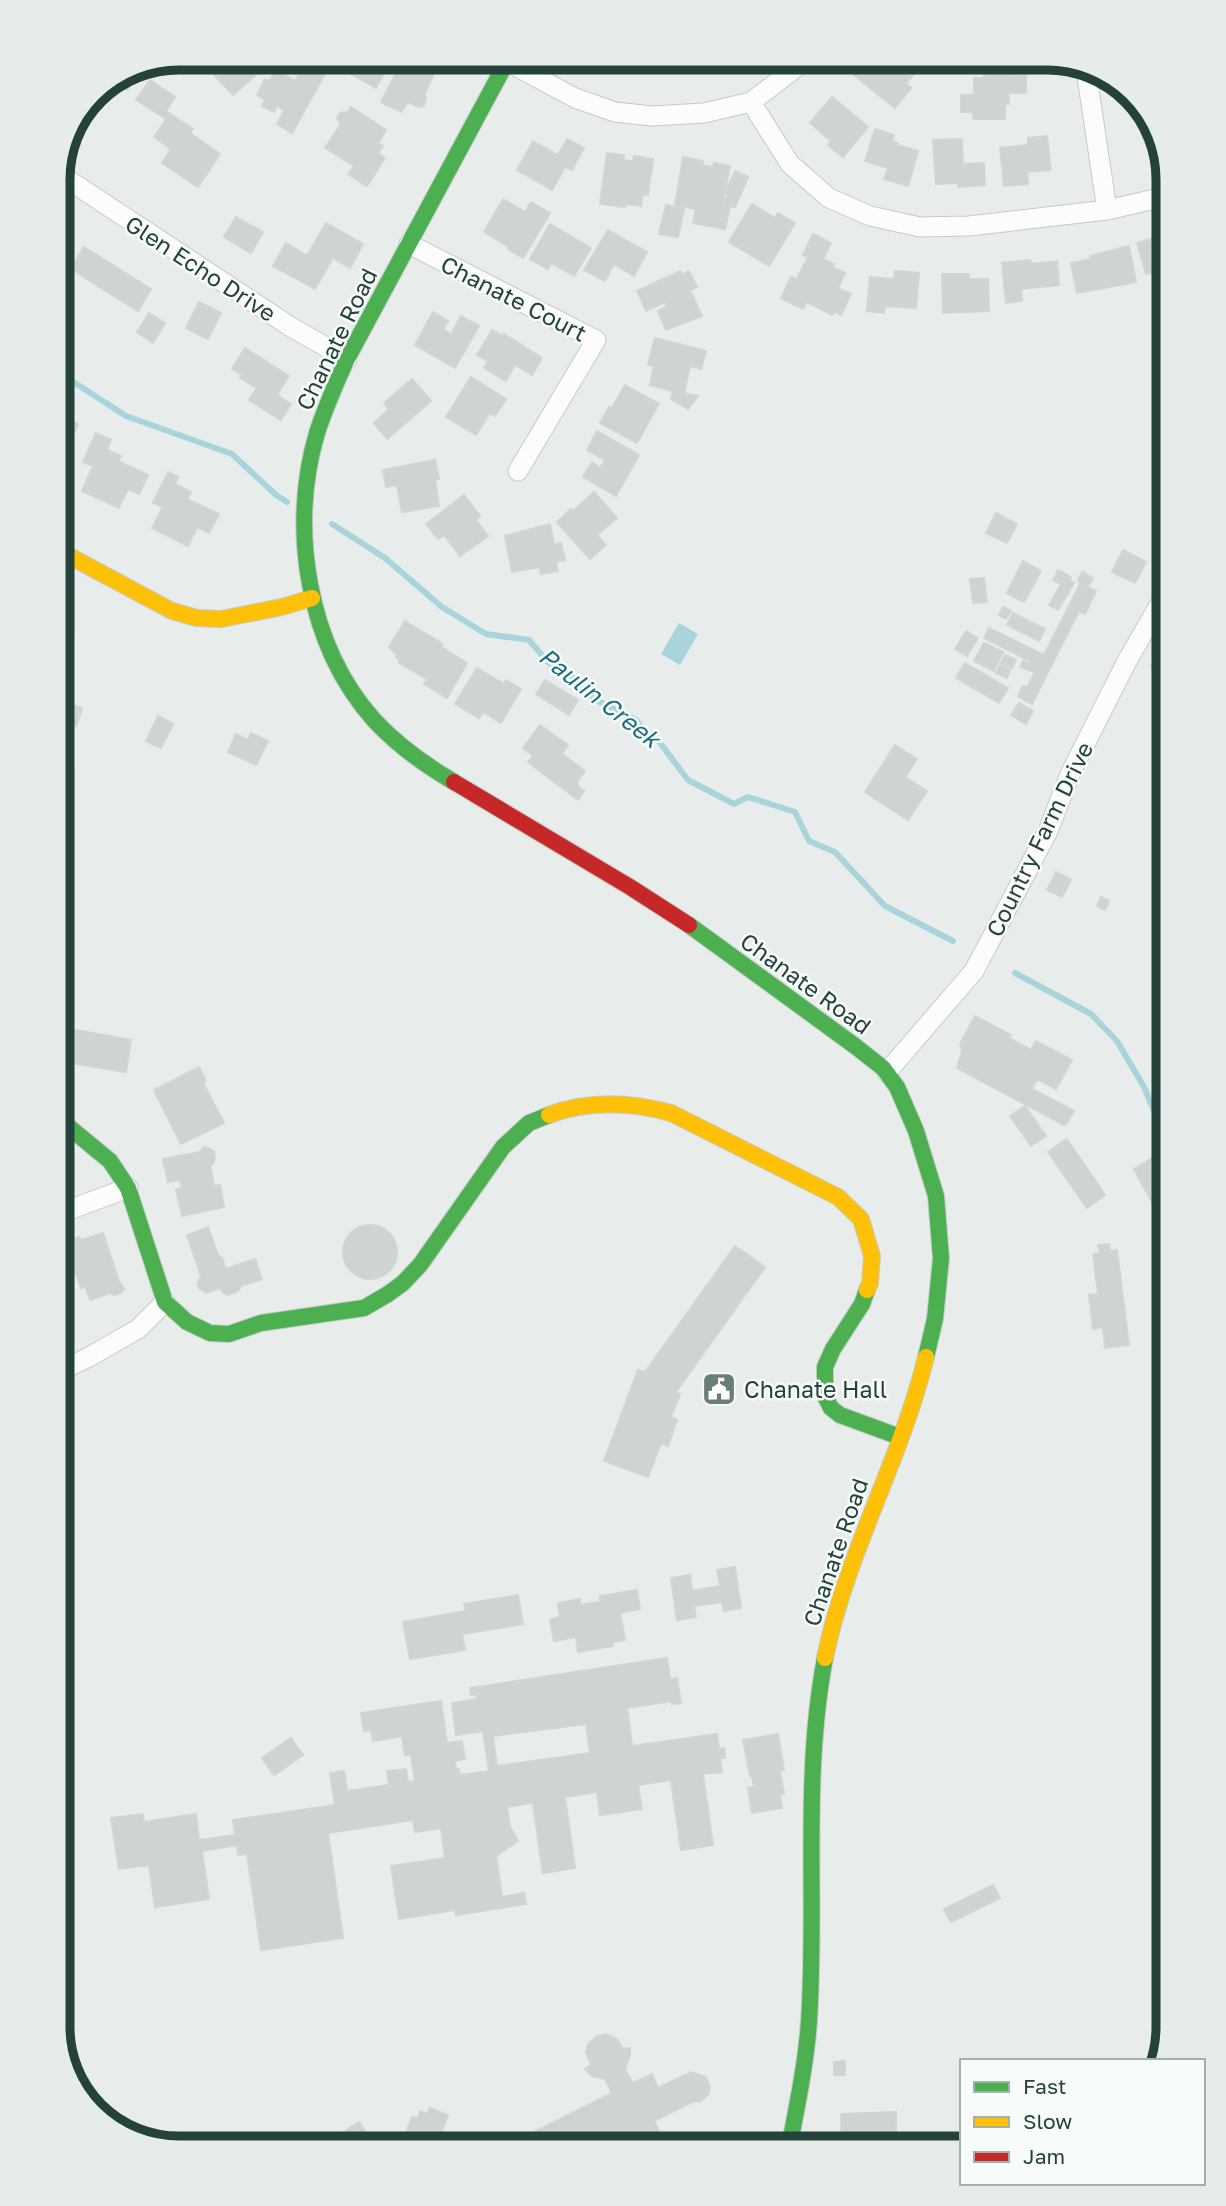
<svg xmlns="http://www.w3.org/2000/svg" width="1226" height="2206" font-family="'Golos Text',sans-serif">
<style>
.water{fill:#a9d4db}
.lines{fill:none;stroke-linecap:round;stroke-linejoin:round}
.stream{stroke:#a9d4db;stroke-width:6}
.building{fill:#cfd4d2;stroke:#d1d6d4;stroke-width:2;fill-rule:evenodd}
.street-casing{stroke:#c5cac8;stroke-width:21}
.fast-casing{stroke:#c3cbc8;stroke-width:18}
.slow-casing{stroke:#c3cbc8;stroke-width:18}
.jam-casing{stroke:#c3cbc8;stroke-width:18}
.street{stroke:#fcfcfc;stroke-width:19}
.fast{stroke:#4caf50;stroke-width:16}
.slow{stroke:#ffc107;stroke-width:16}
.jam{stroke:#c62828;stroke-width:16}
.labels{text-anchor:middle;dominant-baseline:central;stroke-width:5;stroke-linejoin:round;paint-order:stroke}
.street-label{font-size:23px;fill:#24423a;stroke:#f7fbf9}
.poi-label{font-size:23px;fill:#24423a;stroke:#f7fbf9;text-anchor:start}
.water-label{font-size:24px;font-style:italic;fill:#1c6f80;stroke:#f7fbf9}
.rim{fill:none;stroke:#24423a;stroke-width:9}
</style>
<rect width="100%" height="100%" fill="#e8edeb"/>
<path class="water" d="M679,623L698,634L680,665L661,654Z"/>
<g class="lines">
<path class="stream" d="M58,372L126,416L232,454L276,495L287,502
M332,524L385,558L442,607L486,634L529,640L549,663L577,680L594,699L636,720L643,729L658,740L688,780L734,804L748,797L795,812L809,841L835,852L885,906L953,941
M1015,973L1091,1014L1117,1041L1144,1087L1168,1144"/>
</g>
<path class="building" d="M923,59H931L936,64L931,71L920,63Z
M866,60L870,64L874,60H914L912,64L918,69L906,84L911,88L895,108L854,75Z
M703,61V66L679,65V62Z
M621,62H641L640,69L620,67Z
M389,64L376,88L342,69L344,65Z
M401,64H432L428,71L434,74L424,95L426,97L424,106L419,107L408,102L401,112L381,102Z
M304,65H330L292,133L277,124L284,110L277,106L274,112L262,106L265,100L257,95L265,79L269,81L276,71L295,81Z
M206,66H266L233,95Z
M130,69L138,74L127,90L113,80Z
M993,70H1015V74H1026V93H1009V104H1005V119H973V112H961V95H974V78H984V73H994Z
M150,80L175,97L166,111L193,129L190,133L220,154L198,187L162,163L171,149L154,137L166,119L136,100Z
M832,97L868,127L843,157L828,145L831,141L810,123Z
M351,107L386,130L378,143L383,146L378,153L385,158L367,186L348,174L354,166L325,148L341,124L337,118L340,113L348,112Z
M1140,108L1159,132L1163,154L1152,159L1132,111Z
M875,129L894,135L892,141L898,143L897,145L918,151L908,186L884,179L888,168L865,161Z
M1047,136L1051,170L1027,172L1028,184L1004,186L1000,148L1028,145V138Z
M567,139L584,148L572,170L565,167L552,190L517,170L533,141L558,155Z
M962,139L963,164L984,163L985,185L958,187V183L936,184L933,140Z
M607,153L624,155L623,160L633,161L634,156L653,159L648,195L643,194L641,206L625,204V207L600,204Z
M683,157L703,161L702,165L713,167L714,163L730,166L723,201L724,202L728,195L725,193L735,171L748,177L735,207L730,206L725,229L693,223L696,209L675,205Z
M503,199L525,212L531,202L550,213L523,258L508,249L509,247L484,232Z
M752,204L775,218L778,213L795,223L769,266L729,242Z
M666,205L684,209L678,237L659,234Z
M236,217L263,232L251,253L224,237Z
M326,223L363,244L350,268L333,258L315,289L273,266L286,243L307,256Z
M550,224L591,248L574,276L551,263L548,269L530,259Z
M608,230L647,252L634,276L614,264L605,281L584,270Z
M813,234L831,243L823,259L834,264L832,267L845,273L838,288L851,294L841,315L834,311L832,315L807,302L803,309L781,298L791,277L797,279L808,257L803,255Z
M1159,237L1160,241L1168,239V276L1166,268L1146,274L1137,243Z
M1129,246L1136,282L1077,293L1071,263L1091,259L1090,256Z
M84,247L151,289L138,311L71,269Z
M1030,260L1031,264L1057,261L1059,285L1021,289L1022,301L1006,303L1002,263Z
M680,271L682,275L689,271L697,287L690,290L702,316L666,330L658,311L667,306L665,302L646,311L637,291Z
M895,271L919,273L916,308L885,306L884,313L867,311L870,277L894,279Z
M942,274H969V279H988L989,311L943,313Z
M199,302L221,313L208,339L186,328Z
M433,312L448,321L443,329L451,334L461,316L479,326L455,368L415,345Z
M149,313L165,323L153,343L137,332Z
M492,330L503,336L504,334L542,358L532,375L515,365L506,381L484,368L488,361L477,355Z
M655,338L706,351L701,369L690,366L684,393L698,396L688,409L671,399L673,391L650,385L654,366L648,365Z
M245,348L289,376L277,395L291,404L281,420L249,400L257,388L240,378L242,375L232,369Z
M471,377L506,399L495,416L490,413L476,435L446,417Z
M412,379L431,401L387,439L374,423L389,409L384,403Z
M625,385L659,404L637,443L600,423L609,407L612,408Z
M58,407L68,411L65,418L78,424L60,468H58Z
M597,431L639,455L616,496L583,477L592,462L600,468L605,460L587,450Z
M96,433L111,440L107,450L121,456L118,461L148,475L139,494L128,489L119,508L82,491L93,466L83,462Z
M435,460L439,479L435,480L439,506L402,512L397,485L386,487L383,470Z
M168,472L178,477L175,484L191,492L187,499L219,514L209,533L197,527L188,546L152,528L163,507L153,503Z
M594,492L617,518L597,535L606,545L590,559L557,522L571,509L573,511Z
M464,495L480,516L476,520L488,536L460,556L444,535L438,539L426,524Z
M996,513L1017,524L1007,543L986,533Z
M550,524L554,545L561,543L565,560L556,562L558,571L541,574L539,567L512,572L505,536Z
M1123,550L1146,562L1135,583L1112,572Z
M1023,561L1041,571L1024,602L1007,593Z
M1058,570L1071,577L1069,580L1074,583L1058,610L1049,605L1061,584L1053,580Z
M1082,572L1093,578L1088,586L1078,581Z
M984,578L987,602L973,603L970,579Z
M1080,584L1096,591L1085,614L1079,611L1032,704L1018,696L1023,686L1027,688L1035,672L1020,667L1023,661L1029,664L1030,661L984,638L989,628L1044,655Z
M1003,607L1011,611L1006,619L999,615Z
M1013,613L1045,629L1039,641L1007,625Z
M405,621L443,644L441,647L467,663L447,698L424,684L427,679L399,663L400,660L396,657L397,655L389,647Z
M966,631L978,638L967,656L955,649Z
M984,643L1003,652L994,671L974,661Z
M1159,651L1168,655V675L1151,667Z
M1005,655L1016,660L1012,668L1001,663Z
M965,663L1008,688L999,703L956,678Z
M1000,665L1010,670L1007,678L996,673Z
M477,668L504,684L506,680L521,689L501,723L483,712L479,718L455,704Z
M545,680L578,700L569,715L536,694Z
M62,701L82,708L76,726L58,720Z
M1019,703L1033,711L1026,724L1011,715Z
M158,716L173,724L161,748L146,741Z
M540,725L568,745L562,754L585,771L577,782L580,789L584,791L578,800L528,762L533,756L523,748Z
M251,733L268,741L256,765L228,752L236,734L248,740Z
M895,745L917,759L905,777L927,791L908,820L865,792Z
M1056,872L1071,880L1062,897L1047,890Z
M1101,897L1109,901L1105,910L1097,906Z
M975,1016L1011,1035L1009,1038L1031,1050L1036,1041L1072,1060L1056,1089L1037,1079L1032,1089L1074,1111L1067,1123L1064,1125L957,1068L962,1051L960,1044Z
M66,1028L131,1040L126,1072L58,1061V1042L64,1041Z
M199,1067L206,1081L203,1083L224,1123L181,1144L154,1090Z
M1025,1106L1046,1136L1031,1146L1010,1116Z
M1067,1139L1105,1195L1087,1208L1048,1152Z
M205,1147L214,1151L215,1158L213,1164L210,1165L214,1186L220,1185L224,1207L182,1216L176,1189H182L180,1180L168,1182L163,1159L200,1152L203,1148Z
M1151,1159L1168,1191V1227L1166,1228L1134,1169Z
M58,1160H62L68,1164L67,1171L61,1176H58Z
M343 1252a27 27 0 1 1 54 0a27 27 0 1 1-54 0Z
M208,1227L218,1255L222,1258L226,1269L255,1259L262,1279L241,1286L238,1291L228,1295L222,1292L221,1288L206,1293L199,1288L197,1283L201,1276L187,1235Z
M103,1233L119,1281L124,1289L121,1293L114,1295L110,1293L90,1300L85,1286L81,1288L73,1265L60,1270L66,1285L58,1288V1245L79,1237L81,1240Z
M1109,1244L1110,1251L1117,1250L1129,1345L1105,1348L1103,1327L1093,1329L1089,1295L1098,1294L1093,1254L1100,1253L1098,1245Z
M735,1246L765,1267L676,1392L680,1394L671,1417L677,1420L668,1446L661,1443L648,1477L604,1461L638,1370L645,1372Z
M735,1567L741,1608L724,1611L722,1602L694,1606L696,1617L677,1620L671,1578L690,1575L692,1591L720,1586L717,1570Z
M637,1590L640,1609L620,1613L625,1640L613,1642V1646L578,1652L576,1637L554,1641L550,1619L560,1617L558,1603L580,1599V1605L600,1602V1596Z
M518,1595L523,1624L462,1634L465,1650L410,1659L403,1622L466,1611L464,1604Z
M667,1658L670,1679L677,1678L681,1703L672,1704V1701L627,1708L632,1746L717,1734L719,1749L724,1748L725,1758H720L722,1772L703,1774L713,1845L681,1850L671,1780L638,1785L642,1809L600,1815L597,1792L565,1797L575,1868L543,1873L533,1803L507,1807L510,1827L518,1841L496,1856L502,1897L524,1893L526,1904L456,1915L455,1910L399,1919L391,1866L445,1858L441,1828L415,1832L413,1820L328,1833L343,1938L261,1950L247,1854L238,1855L237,1845L202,1851L209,1899L155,1907L149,1865L119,1869L111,1818L143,1814L144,1822L196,1814L199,1840L235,1835L233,1820L335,1805L330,1773L344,1771L347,1791L389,1785L387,1771L406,1769L408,1782L415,1781L411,1755H405L402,1736L373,1741L371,1730L364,1731L361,1713L441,1701L447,1743L462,1741L465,1759L455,1761L456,1769H459L460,1775L489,1771L483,1731L456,1735L452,1703L477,1699L476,1694L471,1695L470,1688ZM586,1724L590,1753L497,1766L493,1736Z
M778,1734L784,1770L780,1771L784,1794L780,1795L782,1808L752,1813L748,1788L754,1787L752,1776H750L743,1740Z
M291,1738L303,1755L274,1775L262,1758Z
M993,1885L1000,1898L951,1922L944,1909Z
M606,2034L617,2039L623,2049L630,2048V2055L625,2070L633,2083L652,2074L658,2088L691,2072L706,2077L710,2087L709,2093L701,2101L692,2102L654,2121L662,2137L639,2148H532L526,2136L612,2093L605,2079L592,2076L585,2069L591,2065L586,2052L589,2043L596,2037Z
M845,2061V2075H834V2062Z
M430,2108L448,2115L435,2148H404L401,2145L412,2117L418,2118L420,2111L427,2114Z
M896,2112V2148H842L841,2114Z
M359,2122L374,2145L371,2148H318Z
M455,2137L478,2148H450Z"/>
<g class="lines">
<g class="street-casing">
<path id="street" d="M510,63L575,98L615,112L652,116L704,113L751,102L806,60
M1086,70L1107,210
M751,102L790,164L829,198L870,216L920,227L969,226L1107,210L1168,196
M58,173L291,327L347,359
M409,244L596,340L518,471
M887,1072L974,971L1048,831L1071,772L1127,661L1168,590
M58,1214L128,1188
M58,1372L89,1357L138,1329L165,1302"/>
</g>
<g class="fast-casing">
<path id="fast" d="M454,782C425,765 397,745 374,720C307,645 289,527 317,433C325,408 336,383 347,359L506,63
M689,925L855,1046L883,1068L897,1087L916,1131L936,1196L941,1258L935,1319L926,1357
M58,1118L110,1161L128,1188L165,1302L187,1322L210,1333L229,1334L261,1323L364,1308L388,1294L403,1283L420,1265L503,1147L529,1123L549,1115
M867,1290L862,1304L833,1349L825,1367V1396L831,1408L840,1415L900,1437
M789,2148C797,2106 806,2064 809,2021C817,1900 802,1779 825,1658"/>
</g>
<g class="slow-casing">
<path id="slow" d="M58,550L172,611L197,618L221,619L282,607L312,598
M549,1115C589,1100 630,1102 671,1113L838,1197L861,1219L872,1256L870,1283L867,1290
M825,1658C846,1554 901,1460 926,1357"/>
</g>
<g class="jam-casing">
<path id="jam" d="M454,782L630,887L689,925"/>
</g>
<use href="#street" class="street"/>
<use href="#fast" class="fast"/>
<use href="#slow" class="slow"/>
<use href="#jam" class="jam"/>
</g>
<defs>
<g id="civic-square" transform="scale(1.75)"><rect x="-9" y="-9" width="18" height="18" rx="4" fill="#697e78" stroke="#f7fbf9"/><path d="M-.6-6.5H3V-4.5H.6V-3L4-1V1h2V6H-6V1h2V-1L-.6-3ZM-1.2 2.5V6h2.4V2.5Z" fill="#fff"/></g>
</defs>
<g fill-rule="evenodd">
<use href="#civic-square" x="719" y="1389"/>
</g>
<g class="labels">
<g class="street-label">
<text transform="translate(201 268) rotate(33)">Glen Echo Drive</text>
<text transform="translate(514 298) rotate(27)">Chanate Court</text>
<text transform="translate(336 339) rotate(-64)">Chanate Road</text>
<text transform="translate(1039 839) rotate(-64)">Country Farm Drive</text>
<text transform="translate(806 983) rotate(36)">Chanate Road</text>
<text transform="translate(835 1552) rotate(-71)">Chanate Road</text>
</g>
<g class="poi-label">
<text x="744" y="1389">Chanate Hall</text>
</g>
<g class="water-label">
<text transform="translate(600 697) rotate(38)">Paulin Creek</text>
</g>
</g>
<path d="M0 0H1226V2206H0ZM179 70H1047A109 109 0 0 1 1156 179V2027A109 109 0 0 1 1047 2136H179A109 109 0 0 1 70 2027V179A109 109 0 0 1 179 70Z" fill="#e6ecea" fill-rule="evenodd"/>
<path class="rim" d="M179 70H1047A109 109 0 0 1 1156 179V2027A109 109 0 0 1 1047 2136H179A109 109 0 0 1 70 2027V179A109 109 0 0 1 179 70Z"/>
<rect x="960" y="2059" width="245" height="126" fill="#f7fbf9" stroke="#a3b1ad" stroke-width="2"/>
<rect x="974" y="2082" width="35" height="10" fill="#4caf50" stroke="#a3b1ad" stroke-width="2"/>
<text x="1023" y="2094" font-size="21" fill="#24423a">Fast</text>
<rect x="974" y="2117" width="35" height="10" fill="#ffc107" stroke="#a3b1ad" stroke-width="2"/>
<text x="1023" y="2129" font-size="21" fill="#24423a">Slow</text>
<rect x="974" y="2152" width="35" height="10" fill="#c62828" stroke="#a3b1ad" stroke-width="2"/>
<text x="1023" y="2164" font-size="21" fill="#24423a">Jam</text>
</svg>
